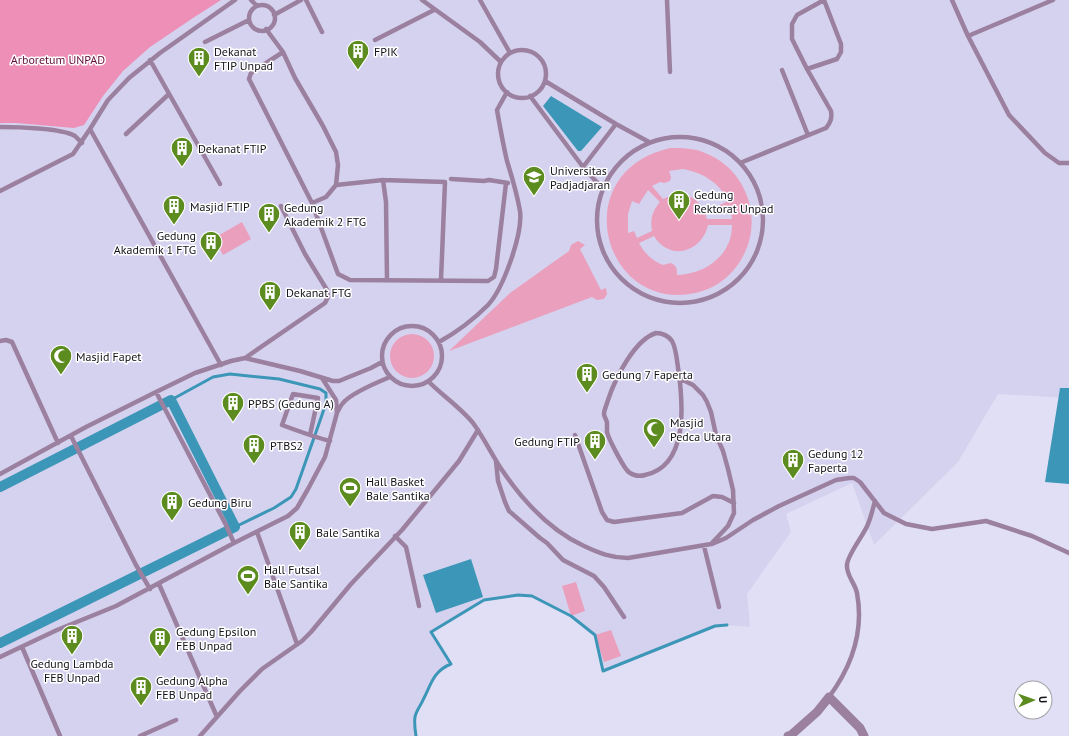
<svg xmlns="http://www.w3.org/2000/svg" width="1069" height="736" font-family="'PT Sans',sans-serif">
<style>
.built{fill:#d5d2ef}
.green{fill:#ea9fbd;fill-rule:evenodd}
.forest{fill:#ed8fb6}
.water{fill:#3c96b7}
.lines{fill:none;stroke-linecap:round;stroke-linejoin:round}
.stream{stroke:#3c96b7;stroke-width:3}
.canal{stroke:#3c96b7;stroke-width:10}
.lane{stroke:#9b809f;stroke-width:4.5}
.street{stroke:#9b809f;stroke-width:9}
.labels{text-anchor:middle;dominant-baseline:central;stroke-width:3;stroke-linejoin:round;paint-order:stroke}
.poi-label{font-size:12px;fill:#14131b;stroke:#fff;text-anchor:start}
.park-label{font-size:12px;fill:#610e3b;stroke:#fff}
</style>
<rect width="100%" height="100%" fill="#e1dff5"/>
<path class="built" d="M0,0H1069V398L998,394L958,462L874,545L852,483L786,514L791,532L747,594L750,627L727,625L715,626L603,671L595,635L571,616L532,596L518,595L484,600L431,632L451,664L444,667L438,673L429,686L425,697L415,716L414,724L416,736H0Z"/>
<path class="green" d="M670,148C682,148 694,148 705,153C747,169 764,220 742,258C732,276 715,289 695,293C603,313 565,172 670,148ZM683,169C703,173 719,182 728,201L720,205L721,211L726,214L731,213L732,219H707C701,197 684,189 663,199L652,186L660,182L664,183L670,181L671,177L669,171ZM648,190L660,202C652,211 650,220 652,231L637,238L634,231L628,233V214L632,201L639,204ZM708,225H732C732,256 705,274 677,275C677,269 677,266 671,263L663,265C653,261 644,253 639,243L654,236C670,262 702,252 708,225Z
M242,222L251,239L223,255L214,238Z
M578,241L585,245L580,249L601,290L606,288L607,294L604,299L597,300L592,297L449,351L510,293L569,251L571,245Z
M390 356a22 22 0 1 1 44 0a22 22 0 1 1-44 0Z
M576,582L585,611L571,616L562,586Z
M611,630L621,656L604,662L595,635Z"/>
<path class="forest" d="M0,0H221L193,18L150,47L123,71L103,96L84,125L74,128L16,123H0Z"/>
<path class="water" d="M551,96L602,127L581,151H578L543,106Z
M1060,388H1069V484L1045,482Z
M471,559L483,597L436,613L423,575Z"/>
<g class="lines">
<path class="stream" d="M171,400L213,377L230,374L279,379L320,389L326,393V403L322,415L296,489L291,497L274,508L235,527
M416,736C415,730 414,724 415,717C416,711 421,705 423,700C431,685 433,671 451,664L431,632L484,600L518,595L532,596L571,616L595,635L603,671L715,626L727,625"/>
<path class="canal" d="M0,487L171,400L235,527L0,643"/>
<path class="lane" d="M251,0L257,6
M306,0L322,32
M422,0L480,42L501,62
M480,0L510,53
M667,0L670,72
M952,0L968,36L1009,115L1045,153L1059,163H1069
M249 18a13 13 0 1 1 26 0a13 13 0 1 1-26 0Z
M274,15L301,0
M266,29L283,52L251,73L249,79L312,203L338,274L350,280L488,281L494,277L496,269L506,183
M968,36L1053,0
M375,40L434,10
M205,42L249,20
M498 74a24 24 0 1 1 48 0a24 24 0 1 1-48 0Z
M283,52L295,78L323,126L336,152L338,165L336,185L326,197L312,203
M150,60L220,184
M807,69L837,59L841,52V44L824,0
M782,70L808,135
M545,81L616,124L649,142
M530,96L583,167L603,189
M0,127C16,127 62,128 75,136C77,138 80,141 82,143
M90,129L108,100L129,78L160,53L235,0
M126,134L169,94
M597 220a83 83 0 1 1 166 0a83 83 0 1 1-166 0Z
M740,163L826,128C831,122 832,118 831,111L807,69L792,39V24L797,15L824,0
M583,167L616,124
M451,179L484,181L489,180L508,183
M383,180L445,182L441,280
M336,185L383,180L386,202L387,280
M0,191L73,154L90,129L221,365
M382 356a30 30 0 1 1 60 0a30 30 0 1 1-60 0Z
M656,333C662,333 669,336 672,341C677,350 677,364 679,374C683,406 688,466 645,475C638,477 630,475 626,469C621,462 609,440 607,432C607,429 607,426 607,423C607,420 604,417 604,414C604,410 607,404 608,400C615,379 634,340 656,333Z
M0,341L6,340L12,342L58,443
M439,342C457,332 473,320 488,305C503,289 523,234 520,211C517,194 512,177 507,161C503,144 500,127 497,110L507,92
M245,358L325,303L328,297L327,290L305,254L281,206
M429,382C442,395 462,409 473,423C484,438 492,455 502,470C523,501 549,530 584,546C599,553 611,558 628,558L711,544L728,526L734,513L733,490L728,469L723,451L716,435L711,412L707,402L703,395L693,385L679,378
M156,392L226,525L234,543
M338,411C339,409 341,405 343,403C351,393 378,382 390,377
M310,435L318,398L293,394L282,425C298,431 314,437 330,441
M575,435L602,512L607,520L614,522L682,513L713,496L722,497L734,503
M71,436L136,565L150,589
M496,461L498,481L505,502L509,511L540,538L547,543L563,560L594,576L604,587L624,617
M0,474L86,427L156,392L195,373L231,361L245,358L300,371L333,381H339L371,368L382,362
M257,532L297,644
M395,536L406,547L419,606
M712,544L726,538L753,520L779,506L836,480L849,478H854L860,482L884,513L906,524L932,529L986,521L1032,536L1069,553
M704,546L719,607
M159,584L217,717
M22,647L60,736
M0,657L57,630L116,606L234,543L288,516L297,508L308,489L325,457L337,413L336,400L322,378
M829,697C852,666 864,631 857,593C855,583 846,575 847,565C847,555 864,535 868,524C871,517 873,508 875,501
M140,736L176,720
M200,736L240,691L262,669L302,641L311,632L351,584L402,530L459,461L478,430"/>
<path class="street" d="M788,736L791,735L817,712L829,697L860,728L864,736"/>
</g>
<defs>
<g id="building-pin" transform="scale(1.15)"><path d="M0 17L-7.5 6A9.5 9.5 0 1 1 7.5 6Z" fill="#5c8b1f" stroke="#fff"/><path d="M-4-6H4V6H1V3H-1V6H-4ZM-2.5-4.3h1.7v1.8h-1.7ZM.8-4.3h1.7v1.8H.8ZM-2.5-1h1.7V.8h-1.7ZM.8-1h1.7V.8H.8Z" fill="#fff"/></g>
<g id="university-pin" transform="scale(1.15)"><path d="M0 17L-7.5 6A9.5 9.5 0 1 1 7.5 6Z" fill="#5c8b1f" stroke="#fff"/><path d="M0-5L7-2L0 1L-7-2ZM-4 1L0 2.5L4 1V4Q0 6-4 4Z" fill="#fff"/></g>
<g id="mosque-pin" transform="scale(1.15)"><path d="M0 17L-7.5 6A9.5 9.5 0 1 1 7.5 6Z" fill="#5c8b1f" stroke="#fff"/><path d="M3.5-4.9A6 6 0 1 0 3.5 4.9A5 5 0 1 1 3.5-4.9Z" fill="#fff"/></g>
<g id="stadium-pin" transform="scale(1.15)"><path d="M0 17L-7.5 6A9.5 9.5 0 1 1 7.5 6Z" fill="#5c8b1f" stroke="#fff"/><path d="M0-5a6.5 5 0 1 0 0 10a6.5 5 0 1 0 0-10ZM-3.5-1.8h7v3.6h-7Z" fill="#fff"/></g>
</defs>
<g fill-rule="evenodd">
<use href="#building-pin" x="358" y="51"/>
<use href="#building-pin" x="199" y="58"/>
<use href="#building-pin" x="182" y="148"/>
<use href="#university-pin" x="534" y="177"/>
<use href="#building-pin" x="679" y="201"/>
<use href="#building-pin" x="174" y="206"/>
<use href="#building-pin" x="269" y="214"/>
<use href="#building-pin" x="211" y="242"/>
<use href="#building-pin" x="270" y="292"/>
<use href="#mosque-pin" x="61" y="356"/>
<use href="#building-pin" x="587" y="374"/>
<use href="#building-pin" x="233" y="403"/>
<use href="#mosque-pin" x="654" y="429"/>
<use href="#building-pin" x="595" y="441"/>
<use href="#building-pin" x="254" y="445"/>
<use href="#building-pin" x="793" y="460"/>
<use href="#stadium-pin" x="350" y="488"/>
<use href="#building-pin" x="172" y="502"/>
<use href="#building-pin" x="300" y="532"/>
<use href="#stadium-pin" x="248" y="576"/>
<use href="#building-pin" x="72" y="636"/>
<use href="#building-pin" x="160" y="638"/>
<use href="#building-pin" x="141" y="687"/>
</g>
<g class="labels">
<g class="poi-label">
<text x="214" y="51">Dekanat<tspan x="214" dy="14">FTIP Unpad</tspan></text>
<text x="374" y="51">FPIK</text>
<text x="198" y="148">Dekanat FTIP</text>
<text x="550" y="170">Universitas<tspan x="550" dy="14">Padjadjaran</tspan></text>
<text x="694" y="194">Gedung<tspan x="694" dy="14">Rektorat Unpad</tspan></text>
<text x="190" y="206">Masjid FTIP</text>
<text x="284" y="207">Gedung<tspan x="284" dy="14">Akademik 2 FTG</tspan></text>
<text x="196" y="235" text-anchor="end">Gedung<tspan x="196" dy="14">Akademik 1 FTG</tspan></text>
<text x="286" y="292">Dekanat FTG</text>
<text x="76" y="356">Masjid Fapet</text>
<text x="602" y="374">Gedung 7 Faperta</text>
<text x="248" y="403">PPBS (Gedung A)</text>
<text x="670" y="422">Masjid<tspan x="670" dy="14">Pedca Utara</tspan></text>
<text x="580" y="441" text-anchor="end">Gedung FTIP</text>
<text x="270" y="445">PTBS2</text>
<text x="808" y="453">Gedung 12<tspan x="808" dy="14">Faperta</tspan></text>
<text x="366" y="481">Hall Basket<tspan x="366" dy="14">Bale Santika</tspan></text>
<text x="188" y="502">Gedung Biru</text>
<text x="316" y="532">Bale Santika</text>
<text x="264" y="569">Hall Futsal<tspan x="264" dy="14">Bale Santika</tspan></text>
<text x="176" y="631">Gedung Epsilon<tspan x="176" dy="14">FEB Unpad</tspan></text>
<text x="72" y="663" text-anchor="middle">Gedung Lambda<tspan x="72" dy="14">FEB Unpad</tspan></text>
<text x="156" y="680">Gedung Alpha<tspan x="156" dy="14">FEB Unpad</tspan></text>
</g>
<g class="park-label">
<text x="58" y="59">Arboretum UNPAD</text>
</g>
</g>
<g transform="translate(1033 700) rotate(88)"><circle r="19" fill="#ffffff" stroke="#a1a1a4"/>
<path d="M0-3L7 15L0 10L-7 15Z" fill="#5c8b1f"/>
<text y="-6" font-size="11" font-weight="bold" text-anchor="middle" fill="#14131b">U</text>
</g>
</svg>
